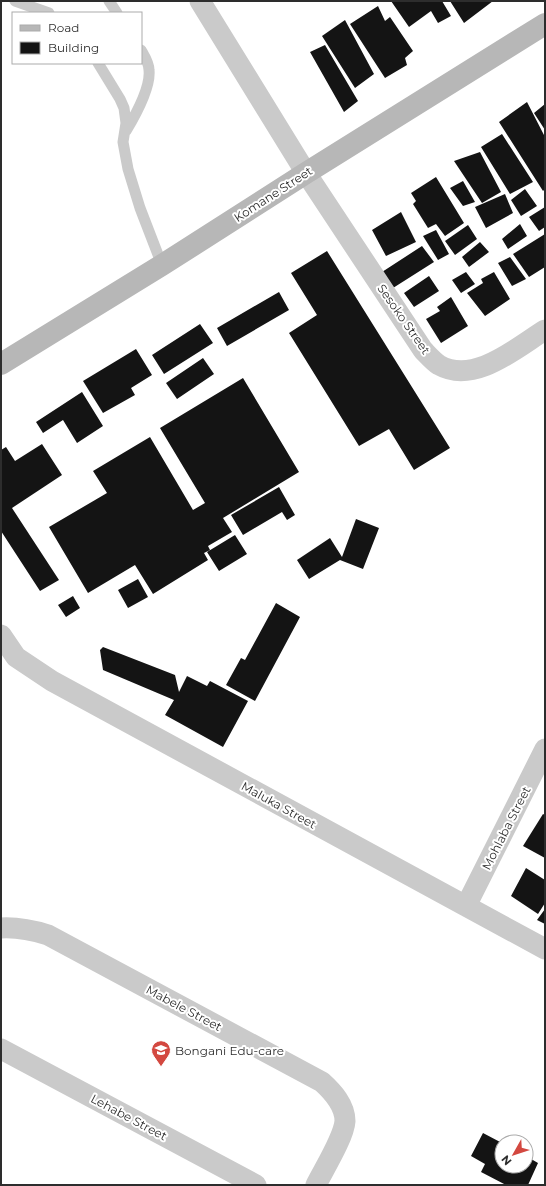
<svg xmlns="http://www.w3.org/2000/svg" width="546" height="1186" font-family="Montserrat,sans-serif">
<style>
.building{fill:#141414}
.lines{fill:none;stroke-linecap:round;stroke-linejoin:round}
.lane{stroke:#cacaca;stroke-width:11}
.street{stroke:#cacaca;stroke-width:21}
.secondary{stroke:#b7b7b7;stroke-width:22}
.labels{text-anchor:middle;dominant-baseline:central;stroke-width:4;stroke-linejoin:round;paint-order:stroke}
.street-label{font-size:12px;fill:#2d2d2d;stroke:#fff}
.poi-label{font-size:12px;fill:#2d2d2d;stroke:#fff;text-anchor:start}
</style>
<rect width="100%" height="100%" fill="#fff"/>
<path class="building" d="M391,1H442L451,16L438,23L431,11L409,27Z
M450,1H493L464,23Z
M378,6L385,21L390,17L413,51L405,58L407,65L385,78L350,24Z
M345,20L374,74L355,88L322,36Z
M325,45L358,101L344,112L310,52Z
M527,102L545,137V189L543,191L499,122Z
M545,104V130L534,113Z
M502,134L533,182L510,194L481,147Z
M480,152L501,192L482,203L454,161Z
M436,177L464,223L445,236L436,224L428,228L413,204L416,201L411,193Z
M463,181L475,202L463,206L450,188Z
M525,189L537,206L521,216L511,200Z
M505,194L513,213L486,228L475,207Z
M545,207V227L539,231L529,217Z
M401,212L416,242L386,256L372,230Z
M520,224L527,236L508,249L502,239Z
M468,225L477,239L455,255L445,241Z
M436,230L449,254L438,260L423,236Z
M545,234V267L529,277L513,254Z
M480,242L489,252L469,267L462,257Z
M422,246L434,262L393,288L382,272Z
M327,251L450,448L414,470L389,429L359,446L289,333L317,315L291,273Z
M510,257L526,279L512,286L498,263Z
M466,272L475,284L461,293L452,280Z
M494,272L510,299L485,316L467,293L483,283L481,279Z
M429,276L439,291L414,307L404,293Z
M279,292L289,310L227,346L217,328Z
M451,297L468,326L441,343L426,319L440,311L437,307Z
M200,324L213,343L164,374L152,355Z
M136,349L152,375L131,388L135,395L103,413L83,381Z
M203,358L214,374L177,399L166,383Z
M243,378L299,472L223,518L232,532L208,546L210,550L204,553L208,560L153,594L135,565L88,593L49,527L107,493L93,471L150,437L193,510L205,503L160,428Z
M82,392L103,426L77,443L63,420L43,433L36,422Z
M42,444L62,475L12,508L59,580L40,591L1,531V450L6,447L15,461Z
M279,487L295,515L287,520L282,512L243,535L231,515Z
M356,519L379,528L363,569L340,560L309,579L297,560L330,538L342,557Z
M235,535L247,554L219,571L207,552Z
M138,579L148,597L128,608L118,590Z
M73,596L80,608L66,617L58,605Z
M276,603L300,617L255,701L226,685L241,658L245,660Z
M103,647L175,675L179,692L187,676L207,686L210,681L248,701L223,747L165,715L174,700L103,670L100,650Z
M543,814L545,815V858L523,846Z
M526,868L545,880V903L538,914L511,896Z
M545,909V924L537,920Z
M483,1133L502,1143V1166H526V1156L538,1163L528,1185H506L481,1172L485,1164L471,1156Z"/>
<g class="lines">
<path class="lane" d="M15,1L49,13
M109,1L117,13
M98,63L120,99L124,108L126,123L123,142L128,169L140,208L162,265
M126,131C135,116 151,88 149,70C149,63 145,57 141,50"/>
<path class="street" d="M200,1L306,173L423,350C427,354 433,361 439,365C474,385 516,348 545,330
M1,635L16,657L52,681L545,949
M466,906L545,749
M1,928C18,927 32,930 48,935L322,1082C333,1092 345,1105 345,1121C344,1137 324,1169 316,1185
M1,1049L256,1185"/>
<path class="secondary" d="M1,364L162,265L306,173L545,24"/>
</g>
<defs>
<g id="school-pin" transform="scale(1)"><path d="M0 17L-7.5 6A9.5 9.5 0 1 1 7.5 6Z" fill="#d34840" stroke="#fff"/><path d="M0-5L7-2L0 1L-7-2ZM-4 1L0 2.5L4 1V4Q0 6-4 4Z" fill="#fff"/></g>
</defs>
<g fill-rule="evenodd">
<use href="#school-pin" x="161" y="1050"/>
</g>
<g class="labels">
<g class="street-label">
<text transform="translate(273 194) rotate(-33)">Komane Street</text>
<text transform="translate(404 319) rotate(55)">Sesoko Street</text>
<text transform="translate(279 805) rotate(29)">Maluka Street</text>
<text transform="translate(506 828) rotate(-63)">Mohlaba Street</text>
<text transform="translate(184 1008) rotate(28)">Mabele Street</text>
<text transform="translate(129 1117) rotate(28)">Lehabe Street</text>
</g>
<g class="poi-label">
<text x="175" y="1050">Bongani Edu-care</text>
</g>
</g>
<rect width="546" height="1186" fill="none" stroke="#2d2d2d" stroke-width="4"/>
<rect x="12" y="12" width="130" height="52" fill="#ffffff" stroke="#ababab"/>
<rect x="20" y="25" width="20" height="6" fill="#b7b7b7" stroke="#ababab"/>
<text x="48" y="32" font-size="12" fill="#2d2d2d">Road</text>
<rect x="20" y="42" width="20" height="12" fill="#141414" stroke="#ababab"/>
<text x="48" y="52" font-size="12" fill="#2d2d2d">Building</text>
<g transform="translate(514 1154) rotate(231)"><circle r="19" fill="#ffffff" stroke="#ababab"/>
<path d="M0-3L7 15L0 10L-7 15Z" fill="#d34840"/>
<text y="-6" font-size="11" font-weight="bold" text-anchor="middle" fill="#2d2d2d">N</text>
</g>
</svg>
